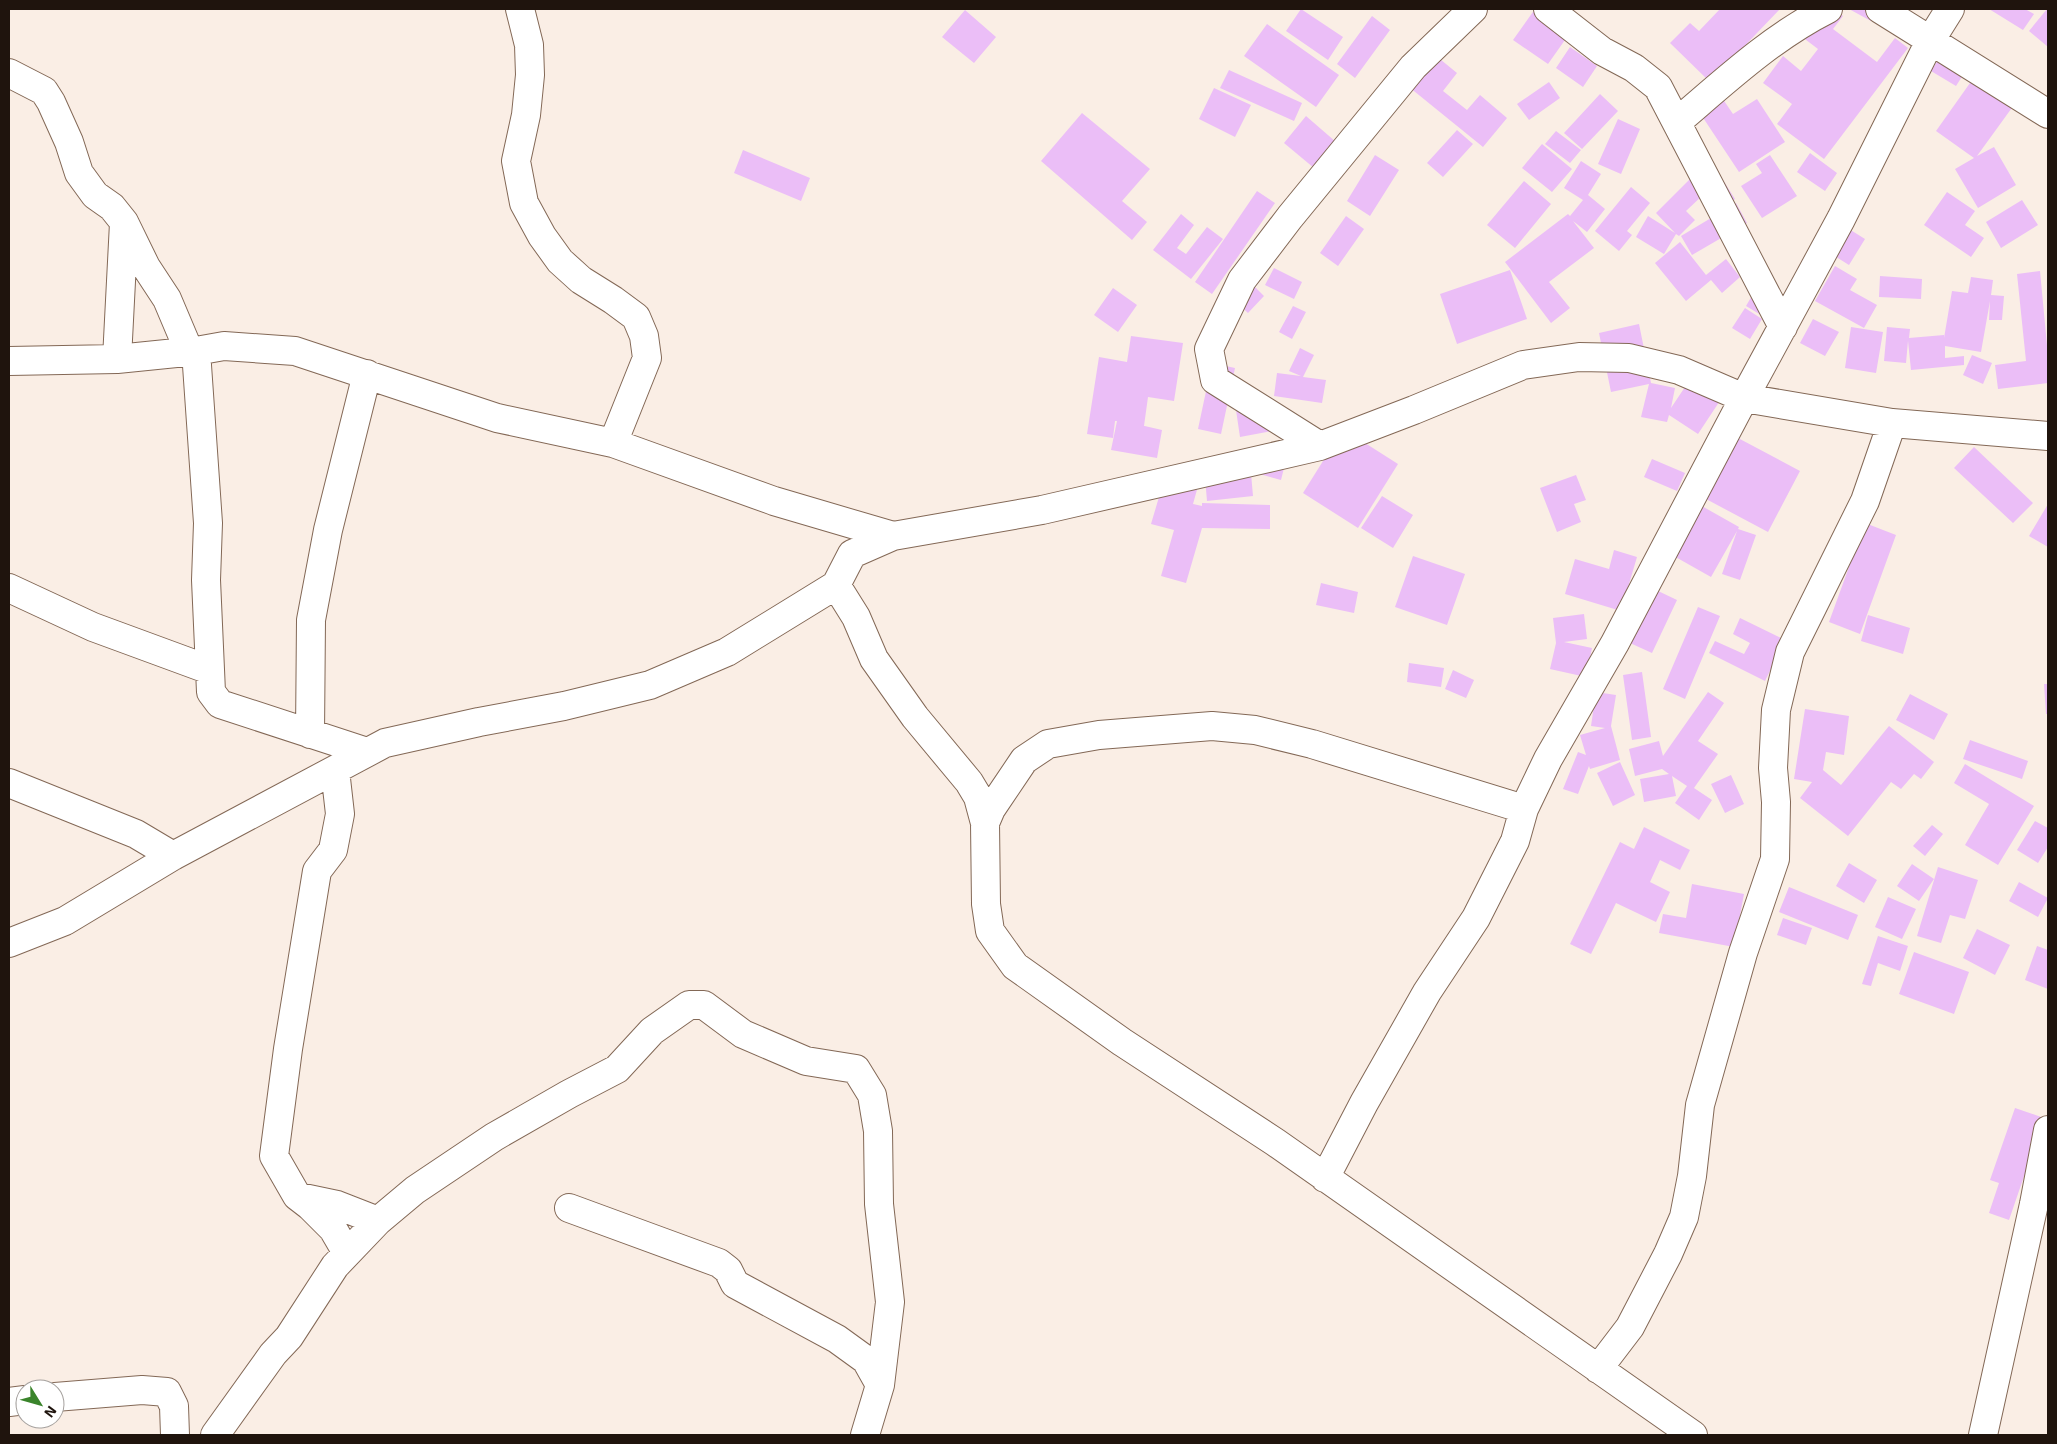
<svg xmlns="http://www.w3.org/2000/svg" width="2057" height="1444" font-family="'Exo 2',sans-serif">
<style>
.building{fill:#ebbef7}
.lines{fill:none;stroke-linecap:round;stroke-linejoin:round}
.street-casing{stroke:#836856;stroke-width:30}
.street{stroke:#fff;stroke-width:28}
</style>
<rect width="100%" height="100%" fill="#faeee5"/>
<path class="building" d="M1301,9L1343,37L1328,60L1286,31Z
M1535,9L1572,30L1548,64L1513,40Z
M1720,9H1780L1710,82L1670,43L1690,23L1699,31Z
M1834,9L1843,16L1833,29L1877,62L1895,38L1908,48L1824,159L1777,124L1792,104L1763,83L1783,56L1801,71L1818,49L1789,27Z
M1849,9H1878L1871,21Z
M1989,9H2025L2034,14L2023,30Z
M2047,9H2048V47L2029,31Z
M965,10L996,37L974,63L942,37Z
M1372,16L1390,30L1355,78L1337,64Z
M1267,24L1339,75L1316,107L1244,56Z
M1950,41L1975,56L1956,86L1931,71Z
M1570,47L1597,66L1583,87L1556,68Z
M1435,55L1457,73L1443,91L1467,110L1480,95L1507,118L1483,147L1409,87Z
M1987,59L2027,87L1977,156L1994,147L2016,185L1978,208L1955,169L1974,158L1936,131Z
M1229,70L1302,103L1294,121L1220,88Z
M1549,82L1560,98L1529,120L1517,104Z
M1714,86L1733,114L1757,99L1785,142L1739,172L1692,101Z
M1214,88L1251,105L1235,137L1199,119Z
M1600,94L1618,111L1582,149L1564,133Z
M1082,113L1150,169L1122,201L1147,222L1132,240L1041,161Z
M1306,116L1336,142L1314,168L1284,143Z
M1618,119L1640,129L1621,174L1598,164Z
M1457,130L1473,144L1443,177L1427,163Z
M1556,131L1581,150L1570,163L1545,144Z
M1542,144L1572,169L1552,192L1522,168Z
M743,150L810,178L801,201L734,173Z
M1810,153L1837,173L1825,191L1797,172Z
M1375,155L1399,170L1370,216L1347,201Z
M1770,155L1797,196L1762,218L1741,186L1762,173L1756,164Z
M1581,161L1601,174L1588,195L1605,209L1587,232L1573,221L1594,248L1549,282L1570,308L1551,323L1505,262L1568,214L1570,216L1583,200L1564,188Z
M1714,166L1735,199L1716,212L1704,194L1686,211L1695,220L1679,236L1676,234L1664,254L1636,237L1648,216L1675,233L1656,213L1690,179L1701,190Z
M1524,181L1551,204L1515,248L1487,225Z
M1631,187L1650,203L1627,231L1632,235L1619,251L1595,231Z
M1257,191L1275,203L1212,294L1195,282Z
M1947,192L1975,211L1965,225L1984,238L1971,257L1924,225Z
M2022,200L2038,225L2001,248L1986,222Z
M1736,203L1747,223L1692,255L1681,236Z
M1181,214L1194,225L1177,248L1186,254L1207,227L1223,239L1191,279L1153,250Z
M1346,216L1364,229L1338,266L1320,253Z
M1849,229L1865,239L1849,265L1833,255Z
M1680,242L1706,275L1726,259L1740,277L1722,293L1711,280L1686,301L1655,263Z
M1835,266L1857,279L1850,290L1877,305L1864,328L1815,301Z
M1274,268L1302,282L1294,299L1265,285Z
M1510,270L1527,319L1457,344L1440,294Z
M2040,271L2048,356V383L1998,389L1995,365L2026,361L2017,274Z
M1880,276L1922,279L1921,299L1879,297Z
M1971,277L1993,280L1991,295L2004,296L2002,320H1989L1990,301L1981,352L1945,346V358L1964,356V365L1911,370L1908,341L1906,363L1884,361L1887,327L1910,329L1909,338L1944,335V338L1952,291L1968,293Z
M1252,284L1264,296L1248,313L1235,301Z
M1757,287L1761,315L1746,306Z
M1113,288L1137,305L1118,332L1094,315Z
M1293,306L1306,312L1292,339L1279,332Z
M1745,308L1762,319L1750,339L1732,328Z
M1813,319L1839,332L1825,356L1800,343Z
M1639,324L1651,383L1675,388L1671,408L1701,363L1731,384L1698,434L1669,415L1667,422L1641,417L1649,384L1611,392L1599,333Z
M1851,327L1883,332L1876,373L1845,368Z
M1131,336L1183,343L1174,401L1148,397L1144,426L1136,424L1162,430L1157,458L1111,450L1117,421H1115L1113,438L1087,434L1099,357L1127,362Z
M1300,348L1314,355L1303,377L1326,380L1322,403L1274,396L1277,373L1301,376L1289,371Z
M1972,355L1992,363L1983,384L1963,375Z
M1212,363L1235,368L1221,434L1198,429Z
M1278,402L1283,429L1240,437L1236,410Z
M1343,429L1398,464L1358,528L1303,493Z
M1738,438L1800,471L1768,532L1706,499Z
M1974,447L2033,503L2013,523L1954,468Z
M1652,459L1685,473L1677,491L1644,477Z
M1286,460L1281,480L1256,473Z
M1250,462L1253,496L1207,501L1204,466Z
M1167,470L1200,479L1193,504L1202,506V503L1270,505V529L1202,528L1186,583L1161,576L1174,530L1151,524Z
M1576,475L1586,500L1574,504L1581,522L1557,532L1540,488Z
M1382,496L1413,515L1393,548L1361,528Z
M2048,504V547L2029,536Z
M1700,505L1739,527L1738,529L1756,535L1740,580L1722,574L1737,531L1711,577L1672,555Z
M1865,523L1896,535L1860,634L1829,622Z
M1614,550L1637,557L1621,611L1565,594L1575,559L1609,569Z
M1413,556L1465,574L1447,625L1395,607Z
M1321,583L1358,592L1354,613L1316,605Z
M1656,590L1677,600L1652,653L1630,643Z
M1698,607L1720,616L1685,699L1663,689Z
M1584,614L1587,639L1564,642L1592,648L1586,677L1550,669L1556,643L1553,618Z
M1868,615L1910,628L1903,654L1861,641Z
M1740,618L1785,640L1765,681L1709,653L1715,641L1744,654L1750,643L1733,634Z
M1409,663L1444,668L1441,687L1407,682Z
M1453,670L1474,680L1466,698L1445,689Z
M1642,672L1651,737L1632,740L1623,675Z
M2044,684H2048V714H2046Z
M1596,692L1616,695L1611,726L1620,760L1590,769L1589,766L1578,794L1563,789L1578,752L1586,755L1580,735L1605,728L1591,726Z
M1708,692L1724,703L1698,741L1718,754L1694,788L1712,800L1699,820L1675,803L1687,786L1672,776L1676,796L1644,802L1640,779L1669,774L1662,769L1635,776L1629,749L1659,741L1663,756Z
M1910,694L1948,714L1934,740L1896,720Z
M1805,709L1849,716L1844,755L1826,752L1823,770L1841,785L1889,726L1934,762L1921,779L1914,774L1901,789L1891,782L1848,836L1800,798L1812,782L1794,779Z
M1970,740L2028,761L2022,779L1963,759Z
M1620,762L1635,795L1613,806L1597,773Z
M1965,764L2034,806L1998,865L1965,845L1989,804L1954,783Z
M1731,775L1744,804L1725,813L1711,784Z
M2035,821L2048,828V847L2038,863L2017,850Z
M1932,825L1943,834L1925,856L1913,846Z
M1644,827L1690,850L1680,870L1660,860L1650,882L1670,892L1656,922L1616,903L1591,954L1570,944L1620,842L1634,849Z
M1849,863L1877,880L1864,903L1836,886Z
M1912,864L1934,879L1919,901L1897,886Z
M1938,867L1978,880L1965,919L1950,915L1941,943L1917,936Z
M2019,882L2048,898L2038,917L2009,901Z
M1692,884L1744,894L1734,947L1659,933L1663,914L1686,918Z
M1789,887L1858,915L1848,940L1779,912Z
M1888,897L1916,909L1902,939L1875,927Z
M1783,918L1812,928L1806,945L1777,935Z
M1977,929L2010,945L1995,975L1963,958Z
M1878,936L1908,946L1900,971L1878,963L1871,986L1862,984Z
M2037,946L2048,950V989L2025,980Z
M1914,952L1969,972L1954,1014L1899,994Z
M2015,1108L2044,1118L2009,1220L1989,1213L1999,1183L1990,1180Z"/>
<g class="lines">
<g class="street-casing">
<path id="street" d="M520,9L529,45L530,75L526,115L516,161L524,203L542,236L560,261L581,280L613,300L636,317L644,336L647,358L613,443
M1548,9L1602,51L1634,68L1658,87L1783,327
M1880,9L2048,114
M9,73L44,91L51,102L69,142L79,173L95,195L112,207L124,222L146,267L167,299L189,351
M1677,122C1724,82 1772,37 1828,9
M196,351L208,523L206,580L211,692L220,704L367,752
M117,359L124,223
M9,361L117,359L196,351L224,346L295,351L497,418L613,443L774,501L893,536
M1320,446L1215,380L1209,349L1242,280L1290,217L1413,67L1473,9
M836,585L856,617L874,659L915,717L969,782L978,797L985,823L986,904L990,931L1015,966L1122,1042L1275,1142L1693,1435
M9,588L93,627L210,670
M310,734L311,620L328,530L367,374
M335,770L340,814L333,850L317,871L288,1049L274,1156L297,1196L310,1206L333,1229L347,1253
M9,783L136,834L173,856
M985,823L991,809L1024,760L1048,744L1099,735L1212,726L1255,730L1312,744L1524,809
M9,943L65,921L173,856L385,743L479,722L564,706L650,685L727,652L836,585L852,554L893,536L1042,510L1320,446L1414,410L1523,365L1579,357L1629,358L1679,370L1744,398L1892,423L2048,436
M1325,1178L1364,1103L1427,992L1476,918L1515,841L1524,809L1548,759L1615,643L1744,398L1841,219L1930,41L1950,9
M299,1197L337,1205L378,1221
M569,1208L719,1263L728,1270L735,1284L837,1339L866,1360L880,1385
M1598,1369L1630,1327L1668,1254L1684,1217L1692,1176L1700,1105L1743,953L1775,859L1776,802L1773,768L1776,710L1790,652L1865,501L1892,423
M55,1397L142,1390L167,1392L174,1406L175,1435
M9,1402L25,1400
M215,1435L273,1354L289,1337L335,1266L378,1221L415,1190L494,1137L569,1094L617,1069L652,1031L689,1005H704L743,1034L806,1061L856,1069L872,1095L878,1131L879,1204L890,1302L880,1385L865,1435
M1983,1435L2034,1204L2048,1130"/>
</g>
<use href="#street" class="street"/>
</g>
<rect width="2057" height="1444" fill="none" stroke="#1f140d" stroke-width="20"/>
<g transform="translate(40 1404) rotate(127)"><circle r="24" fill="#ffffff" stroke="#a5a19e"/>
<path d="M0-4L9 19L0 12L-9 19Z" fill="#3a842b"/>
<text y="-8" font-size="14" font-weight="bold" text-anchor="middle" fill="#1f140d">N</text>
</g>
</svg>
